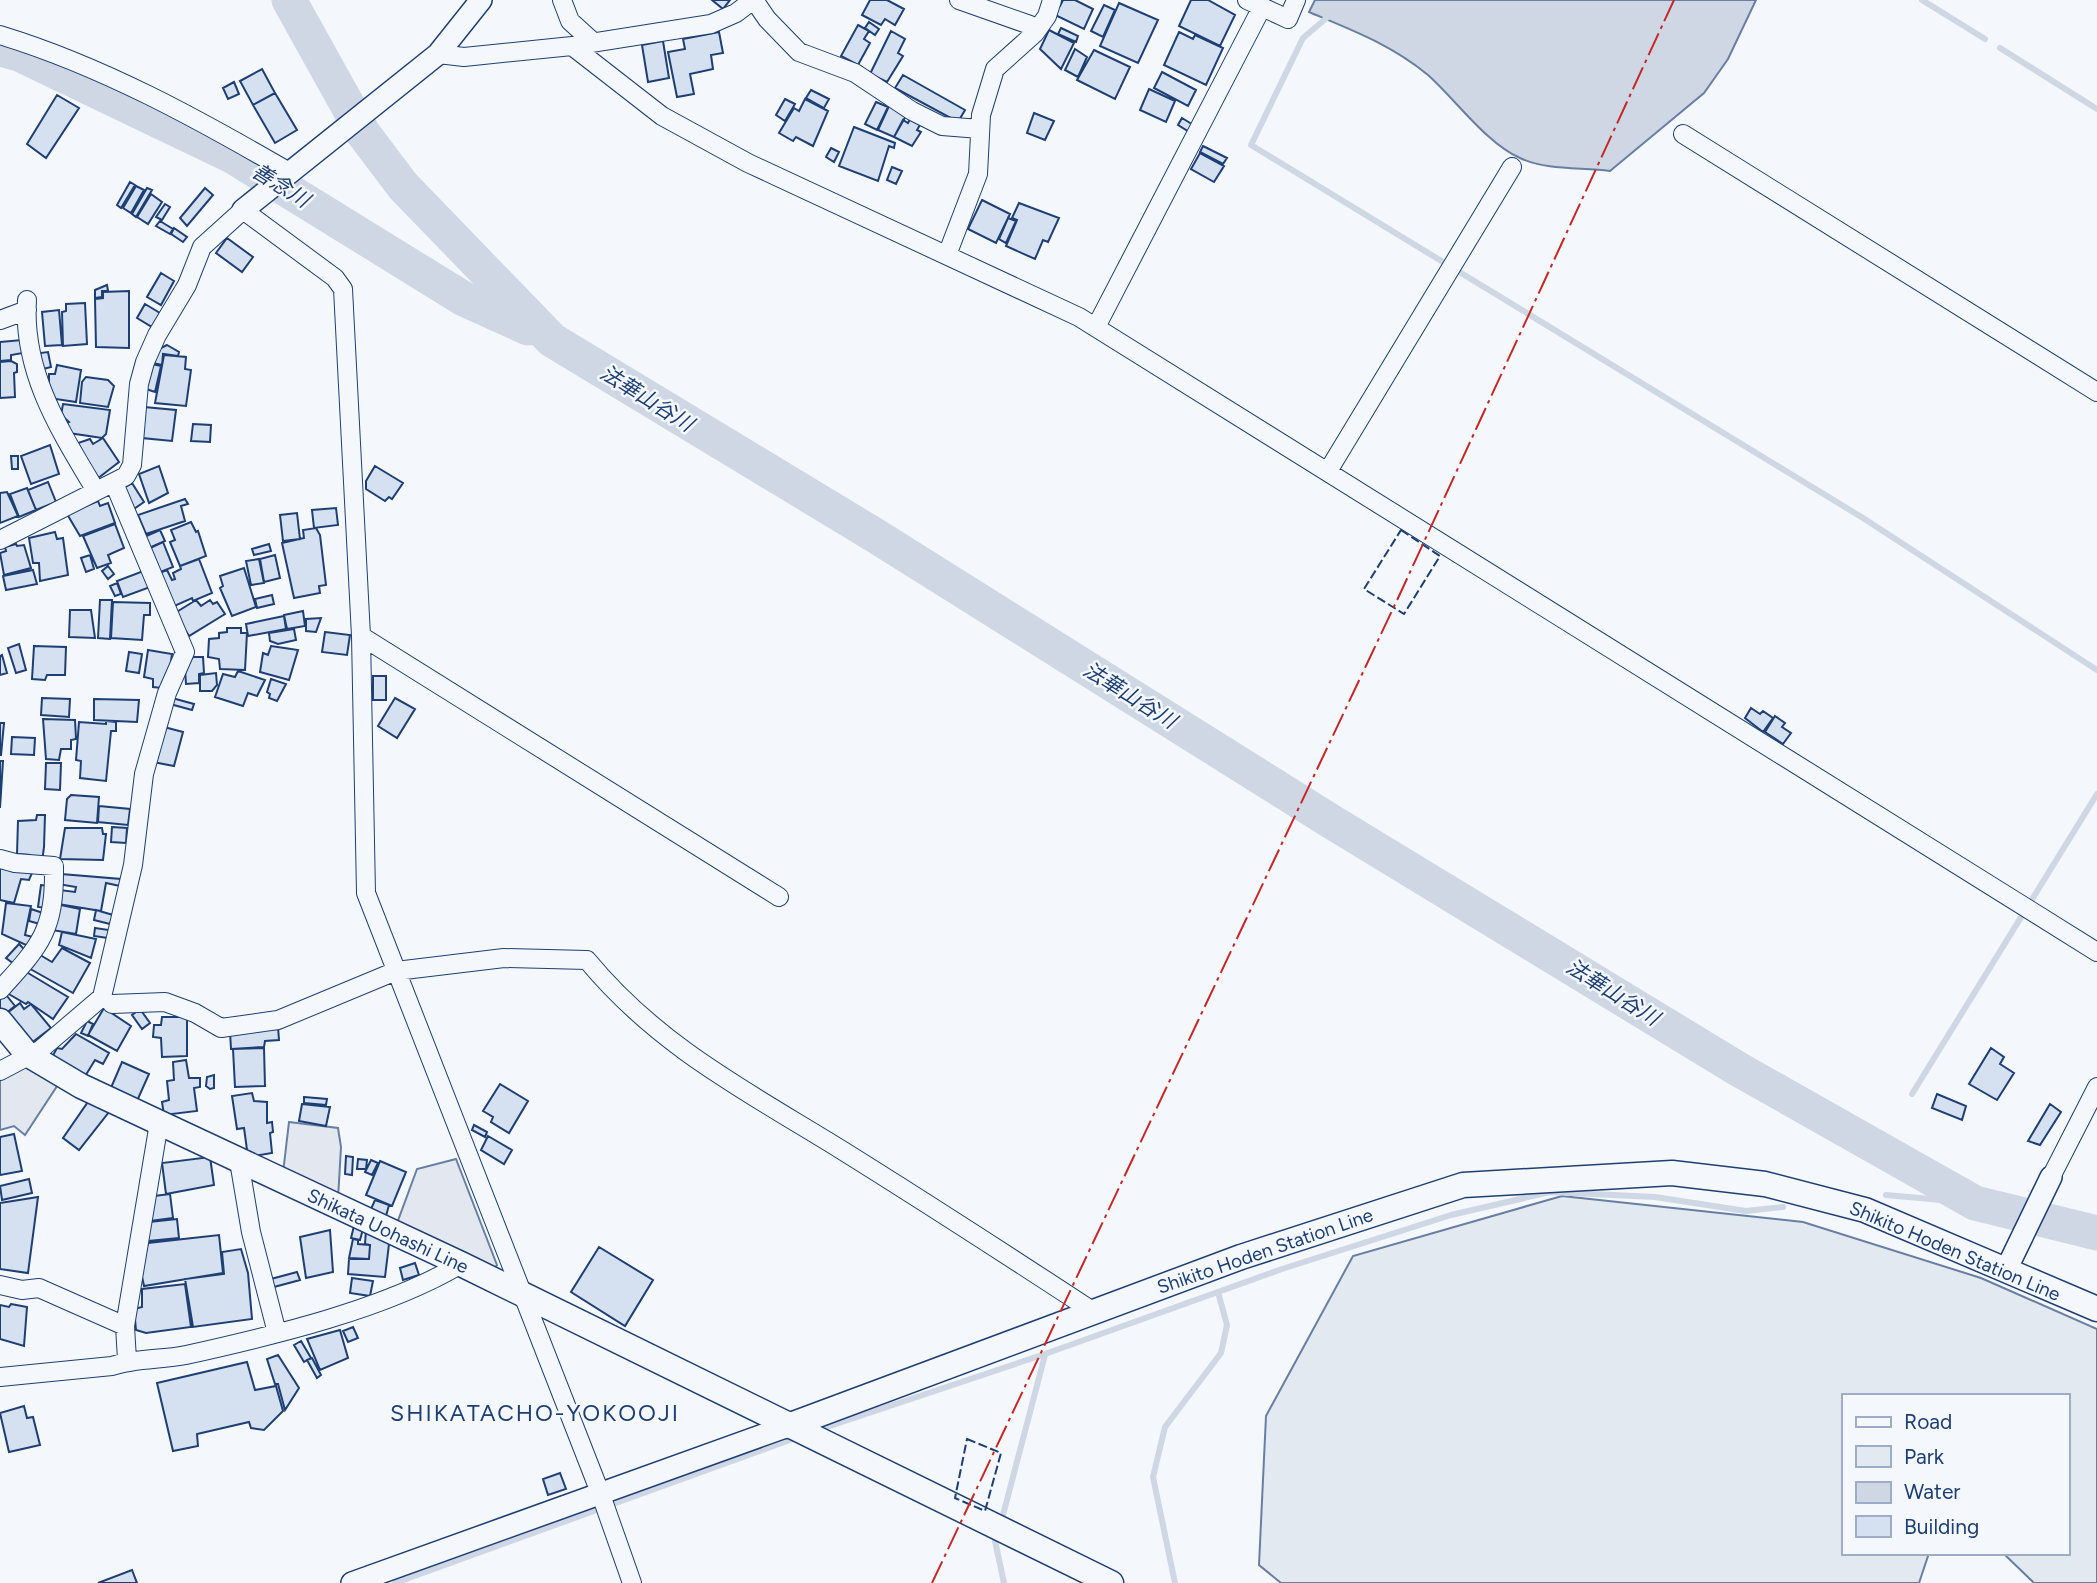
<svg xmlns="http://www.w3.org/2000/svg" width="2097" height="1583" font-family="Figtree,'Noto Sans JP',sans-serif">
<style>
.green{fill:#e3e9f0;stroke:#687fa3;stroke-width:2}
.parking{fill:#e3e8f0;stroke:#687fa3;stroke-width:2}
.water{fill:#cfd7e4;stroke:#687fa3;stroke-width:2}
.lines{fill:none;stroke-linecap:round;stroke-linejoin:round}
.stream{stroke:#cfd7e4;stroke-width:6}
.river{stroke:#cfd7e4;stroke-width:35}
.building{fill:#d5e0f0;stroke:#1d3f73;stroke-width:2}
.minor-casing{stroke:#1d3f73;stroke-width:20}
.tertiary-casing{stroke:#1d3f73;stroke-width:24}
.secondary-casing{stroke:#1d3f73;stroke-width:27}
.minor{stroke:#f4f7fb;stroke-width:18}
.tertiary{stroke:#f4f7fb;stroke-width:21}
.secondary{stroke:#f4f7fb;stroke-width:24}
.fence{stroke:#1d3f73;stroke-width:2;stroke-dasharray:9 3.5;stroke-linecap:butt}
.power{stroke:#c62828;stroke-width:2;stroke-dasharray:24 5 3.5 5;stroke-linecap:butt}
.labels{text-anchor:middle;dominant-baseline:central;stroke-width:5;stroke-linejoin:round;paint-order:stroke}
.street-label{font-size:19px;fill:#1d3f73;stroke:#f4f7fb}
.water-label{font-size:21px;font-style:italic;fill:#1d3f73;stroke:#f4f7fb}
.quarter-label{font-size:23px;letter-spacing:2px;fill:#1d3f73;stroke:#f4f7fb}
</style>
<rect width="100%" height="100%" fill="#f4f7fb"/>
<path class="green" d="M1562,1196L1803,1222L1981,1278L2097,1329V1583H2034L2003,1553H2067V1396H1843V1553H1929L1919,1583H1281L1259,1565L1266,1416L1353,1256Z"/>
<path class="parking" d="M26,1060L61,1080L25,1135L14,1126L0,1130V1074Z
M289,1122L338,1128L341,1147L338,1199L283,1173Z
M456,1159L497,1265L491,1273L396,1226L417,1169Z"/>
<path class="water" d="M1315,0H1756L1728,59L1704,93L1610,171C1581,167 1548,171 1520,158C1487,144 1455,99 1428,75C1392,45 1352,30 1309,12Z"/>
<g class="lines">
<path class="stream" d="M1922,0L1985,39
M1330,15L1303,38L1251,145L1863,518L2097,670
M2000,48L2097,109
M1912,1094L2097,794
M1886,1195L1975,1203
M815,1431L1045,1354L1282,1269L1451,1215L1550,1192L1655,1197L1746,1211L1783,1207
M1003,1515L1045,1355
M995,1541L1004,1583
M395,1583L798,1437
M1175,1583L1153,1477L1165,1427L1221,1353L1227,1325L1218,1292"/>
<path class="river" d="M289,0L363,133L403,186L552,340L876,536L1332,822L1738,1069L1975,1203L2097,1233
M0,49L19,54L234,157L464,299L528,328"/>
</g>
<path class="building" d="M712,0H730L723,9Z
M870,0H887L904,9L895,25L885,19L881,25L862,15Z
M1063,0H1075L1093,9L1084,29L1051,13L1055,4L1060,6Z
M1191,0H1208L1235,15L1220,46L1179,26Z
M1119,3L1158,20L1138,63L1100,46Z
M1104,5L1115,10L1103,37L1091,31Z
M869,22L879,29L875,35L865,28Z
M858,25L869,31L864,39L870,43L858,65L841,56Z
M1061,28L1078,36L1076,42L1058,34Z
M1049,30L1074,43L1061,69L1040,49Z
M891,31L905,39L898,53L903,56L887,82L870,74Z
M719,32L723,53L711,55L713,69L690,74L694,94L677,97L668,52L685,49L683,39Z
M1179,32L1193,39L1195,35L1223,48L1206,85L1164,65Z
M663,41L669,78L648,82L642,45Z
M1075,49L1087,57L1078,77L1065,70Z
M1094,50L1130,67L1115,99L1077,80Z
M262,69L275,93L253,105L240,81Z
M1162,72L1196,90L1188,106L1154,88Z
M903,75L965,110L958,122L895,88Z
M234,82L239,94L228,99L223,88Z
M1149,89L1175,101L1166,122L1140,110Z
M811,90L829,99L824,108L806,98Z
M275,93L297,130L275,143L253,105Z
M57,95L79,108L46,158L27,144Z
M785,99L795,104L785,121L776,115Z
M805,99L828,111L813,146L796,137L793,141L779,133L794,108L799,111Z
M876,102L888,107L877,130L865,124Z
M889,106L907,114L894,137L878,130Z
M1034,113L1054,121L1045,140L1027,133Z
M911,117L921,123L917,130L921,132L912,146L894,137L903,120L908,123Z
M1182,118L1195,126L1191,133L1178,125Z
M854,127L895,143L894,148L889,146L878,181L839,166Z
M1203,146L1227,158L1223,164L1200,152Z
M831,148L839,152L834,162L826,157Z
M1200,153L1224,166L1214,182L1191,169Z
M892,167L902,171L896,184L887,180Z
M130,182L135,185L121,208L117,205Z
M136,186L144,190L131,213L123,208Z
M147,188L152,190L136,217L132,214Z
M205,188L213,195L187,226L180,218Z
M151,194L162,202L148,224L137,217Z
M982,200L1010,214L996,243L968,229Z
M1019,203L1059,218L1048,242L1043,240L1035,259L1006,246L1017,220L1012,218Z
M165,204L170,207L162,220L156,217Z
M1008,218L1016,221L1006,243L999,239Z
M160,221L173,229L170,234L156,226Z
M174,228L187,237L183,242L171,234Z
M227,238L253,257L242,272L216,253Z
M161,273L174,281L161,305L147,297Z
M107,285L108,291H102V297L95,298V290Z
M129,291V348L96,347L95,299L103,298V292Z
M85,303L87,344L63,346L62,312L66,311V304Z
M145,304L160,313L152,327L137,318Z
M59,310L62,345L45,346L42,312Z
M22,340L23,353L11,355V360L0,361V342Z
M167,345L179,352L178,356L163,354L162,365L153,363L157,350Z
M48,352L51,367L43,369L40,353Z
M164,355L186,357L185,369L191,370L186,406L155,403Z
M11,361L17,364V372L14,373L15,397L0,398V362Z
M152,364L161,366L155,392L146,389Z
M57,365L81,370L76,402L49,398V374H55Z
M86,377L108,380L114,386L108,407L80,403L82,382Z
M63,404L110,410L106,434L102,438L69,433L67,423L69,422L61,415Z
M144,407L176,410L172,441L142,438Z
M193,424L211,425L210,442L191,441Z
M103,438L119,462L97,479L78,443L90,439L93,444Z
M50,445L59,474L31,484L21,456Z
M11,456H18V469H12Z
M159,466L168,493L149,503L139,474Z
M375,466L403,483L392,499L389,497L385,501L366,489V481Z
M48,482L56,502L36,510L28,490Z
M132,483L144,502L131,511L118,492Z
M27,488L36,510L19,517L10,494Z
M7,492L18,516L0,523V493Z
M185,499L188,504L181,506L185,521L146,534L138,515Z
M98,501L100,506L108,503L115,523L80,536L67,514Z
M336,508L338,525L314,528L312,510Z
M297,513L300,539L283,541L280,515Z
M191,522L196,532L198,531L206,556L180,566L170,542L175,540L171,530Z
M115,524L124,548L108,555L111,563L97,568L83,536Z
M316,528L320,535L326,585L319,586L320,593L294,598L282,543L304,538L303,530Z
M160,530L165,541L149,548L144,537Z
M55,532L57,539L63,538L68,575L40,581L39,563H33L29,538Z
M163,542L173,567L158,573L148,549Z
M16,544L17,546L24,545L31,568L4,575L0,553L6,551L5,547Z
M269,544L271,551L254,555L252,549Z
M90,555L94,569L86,572L81,558Z
M275,555L280,578L264,582L260,559Z
M199,559L212,593L193,601L192,598L170,608L157,574L167,570L172,580L175,579L173,573L181,569L180,566Z
M259,559L264,583L251,585L246,561Z
M108,566L114,574L108,579L102,571Z
M244,568L256,607L232,616L220,588L223,586L220,576Z
M33,570L37,584L6,590L3,576Z
M146,570L153,586L123,597L117,581Z
M117,583L121,594L115,596L110,586Z
M272,595L274,604L257,608L255,599Z
M100,600H112L110,639L98,638Z
M196,600L201,606L210,600L213,604L217,602L225,614L189,636L175,613Z
M113,602L150,603V615H144L142,640L111,638Z
M70,610H91L95,638L69,637Z
M303,611L305,626L287,629L284,615Z
M284,616L286,629L248,636L246,624Z
M321,618L316,632L306,631V619Z
M227,628H241V633H247L245,670L220,669L219,659L208,657L209,639L219,638V633L227,632Z
M294,629L296,640L278,644L270,641L269,633Z
M325,632L350,635L347,655L322,652Z
M19,644L26,670L16,673L8,648Z
M34,646L66,647L65,675H47L45,680L32,679Z
M271,646L298,650L289,680L260,672L263,653L268,655Z
M148,650L172,654L169,676L162,688L153,687V679L144,677Z
M129,652L142,654L139,673L126,671Z
M2,655L7,673L0,675V656Z
M193,657H203L204,673L199,674V683L186,684L185,669Z
M238,671L265,680L257,696L248,693L243,706L215,697L223,674L235,677Z
M216,673L217,685L212,691H200V675Z
M373,676H386V700H373Z
M271,679L286,684L277,701L269,698L270,694L267,692Z
M42,698L70,699L69,717L41,715Z
M172,698L194,704L192,710L170,704Z
M395,698L415,709L397,738L378,726Z
M94,699L139,700L137,722L94,720Z
M1751,708L1760,714L1763,711L1773,718L1763,732L1745,718Z
M1775,716L1785,723L1782,727L1791,733L1783,744L1765,732Z
M43,719L75,720L76,739L71,740V749H61L59,760L46,759Z
M106,721L116,722V731H111L106,781L80,778L81,761L76,760L79,722L106,724Z
M0,723H4L1,755H0Z
M164,727L183,732L174,766L153,762Z
M12,737L35,738L34,755L11,754Z
M0,761H3L0,808Z
M46,763H61L60,790L45,789Z
M71,795L99,797L97,823L65,820L67,799Z
M99,806L130,809L128,825L98,822Z
M37,815H45L44,847L42,862H31L30,855L17,854L18,821L36,820Z
M112,827L127,828L126,843L111,842Z
M65,828H102L103,834H106L103,860L60,859Z
M0,866L32,873L29,880L21,879L14,903L0,900Z
M61,874L121,879L120,886L106,883L101,911L58,904L60,890L75,892L76,887L58,884Z
M41,885L49,886L46,908L38,907Z
M6,903L31,906L25,935L33,937L32,944L26,945L2,934Z
M56,904L80,909L76,934L52,930Z
M31,909L43,913L40,924L29,921Z
M96,910L113,915L110,924L94,920Z
M95,928L109,930L108,938L94,936Z
M62,932L96,939L91,958L59,945Z
M19,944L26,951L14,964L6,958Z
M62,948L90,963L73,993L25,966L35,952L52,962Z
M23,970L68,997L53,1019L28,1002L26,1004L7,993Z
M3,991L15,1006L5,1014L0,1008V993Z
M20,1003L24,1009L31,1004L51,1028L30,1044L6,1014Z
M104,1008L131,1026L117,1051L88,1035Z
M140,1009L150,1023L142,1029L132,1015Z
M162,1017H187V1056L162,1057L161,1038L153,1037L154,1025H161Z
M87,1021L93,1024L88,1036L81,1033Z
M278,1027L279,1040L265,1041L264,1047L231,1049L230,1032Z
M76,1034L109,1053L103,1064L95,1060L84,1078L51,1059L57,1048L62,1049Z
M264,1048L265,1086L235,1087L233,1049Z
M1991,1048L2004,1057L2000,1064L2014,1073L1997,1100L1969,1084Z
M186,1060L189,1078H200V1087L194,1088L197,1111L164,1115L162,1102L169,1100L167,1081L174,1080L173,1062Z
M122,1062L149,1074L137,1101L110,1090Z
M214,1075V1088L210,1089L206,1086L207,1077Z
M500,1084L528,1101L509,1133L491,1122L493,1117L483,1111Z
M252,1093L254,1101L267,1102V1123L272,1122L273,1132L270,1133L272,1153L248,1157L244,1128L237,1129L232,1096Z
M1937,1094L1966,1106L1962,1120L1932,1108Z
M304,1097L327,1099L326,1105L304,1103Z
M90,1099L109,1112L79,1150L63,1138Z
M302,1104L330,1107L326,1126L299,1121Z
M2050,1104L2061,1112L2040,1145L2028,1141Z
M474,1125L487,1132L485,1137L472,1130Z
M14,1134L22,1171L0,1175V1137Z
M488,1136L512,1150L504,1164L481,1150Z
M346,1156L353,1157L352,1175L345,1174Z
M210,1157L214,1185L166,1194L162,1163Z
M358,1159L367,1160L366,1169H357Z
M371,1160L378,1163L372,1175L365,1172Z
M380,1161L406,1172L392,1206L366,1195Z
M29,1179L32,1193L2,1200L0,1186Z
M170,1194L173,1218L150,1221L154,1196Z
M38,1197L28,1273L0,1269V1203Z
M375,1200L389,1205L386,1216L371,1209Z
M177,1219L179,1238L148,1241L149,1222Z
M354,1226L363,1229L360,1240L351,1238Z
M330,1230L333,1272L306,1278L300,1237Z
M366,1230L389,1244L385,1277L348,1274L349,1259H369L370,1245L365,1244Z
M219,1235L223,1273L144,1286L141,1272L148,1243Z
M353,1239L358,1240V1244L370,1245L369,1259L349,1258Z
M599,1247L653,1280L625,1326L571,1292Z
M241,1249L248,1273L252,1319L193,1327L185,1279L224,1274L222,1252Z
M415,1263L419,1275L403,1280L400,1268Z
M297,1272L300,1280L274,1287L271,1279Z
M352,1278L373,1281L370,1296L350,1293Z
M185,1284L191,1327L146,1333L136,1330L134,1309L142,1307V1289Z
M11,1304L27,1307L24,1346L0,1339V1305L9,1307Z
M353,1327L358,1338L348,1342L343,1331Z
M340,1330L348,1358L320,1370L307,1339Z
M301,1341L311,1358L304,1362L294,1345Z
M278,1355L299,1388L285,1410L278,1384H275L267,1359Z
M312,1358L321,1375L317,1378L307,1360Z
M247,1362L255,1390L276,1386L283,1411L264,1430L251,1428L249,1422L197,1434L198,1446L173,1451L157,1383Z
M24,1406L27,1418L33,1417L40,1445L9,1452L0,1413Z
M560,1473L566,1489L548,1495L543,1479Z
M132,1570L137,1583H98Z"/>
<g class="lines">
<g class="minor-casing">
<path id="minor" d="M562,0L570,21L593,42
M754,0L767,19L799,52L855,73L912,111L942,126L980,129
M959,0L1030,25L1035,33
M1247,0L1288,19L1296,0
M0,35C102,66 198,119 291,173
M572,46L662,116L748,163L1079,317L2097,952
M438,54L464,57L572,46L711,24L736,13L753,0
M1683,134L2097,392
M947,255L978,174L981,115L995,69L1035,33L1047,16L1052,0
M27,300C22,373 61,432 96,491
M0,320L27,310
M1096,327L1261,9
M1328,471L1512,167
M0,540L126,476L132,465L139,384L145,362L157,335L187,285L202,247L243,210L335,278L343,289L361,636L366,893L601,1495L632,1583
M361,636L779,897
M0,859L15,863L54,866C55,930 41,945 0,990
M112,1004L165,1002L195,1013L221,1028L278,1020L396,971L504,958L587,960C658,1046 746,1091 840,1149C925,1202 1010,1257 1094,1312
M0,1071L40,1050L102,997L133,865L144,774L167,693L185,652L114,483
M239,1161L251,1232L277,1333
M2051,1177L2097,1087
M0,1285L22,1290L39,1288L125,1326
M127,1360L125,1326L159,1123
M0,1377L112,1366C136,1358 161,1360 186,1355C272,1336 386,1309 461,1264"/>
</g>
<g class="tertiary-casing">
<path id="tertiary" d="M243,210L438,54L481,0
M2006,1270L2051,1177
M352,1583L788,1426"/>
</g>
<g class="secondary-casing">
<path id="secondary" d="M0,1021L27,1054L81,1086L461,1264L1111,1583
M788,1426L1241,1257L1463,1185L1672,1173L1765,1184L1865,1210L2097,1309"/>
</g>
<use href="#minor" class="minor"/>
<use href="#tertiary" class="tertiary"/>
<use href="#secondary" class="secondary"/>
<path class="fence" d="M1401,530L1440,556L1404,614L1364,589Z
M967,1439L1001,1453L985,1511L955,1498Z"/>
<path class="power" d="M932,1583L1399,596L1674,0"/>
</g>
<g class="labels">
<g class="street-label">
<text transform="translate(388 1231) rotate(25)">Shikata Uohashi Line</text>
<text transform="translate(1265 1251) rotate(-19)">Shikito Hoden Station Line</text>
<text transform="translate(1955 1251) rotate(23)">Shikito Hoden Station Line</text>
</g>
<g class="water-label">
<text transform="translate(281 185) rotate(32)">善念川</text>
<text transform="translate(647 398) rotate(32)">法華山谷川</text>
<text transform="translate(1130 695) rotate(32)">法華山谷川</text>
<text transform="translate(1613 992) rotate(32)">法華山谷川</text>
</g>
<g class="quarter-label">
<text x="535" y="1413">SHIKATACHO-YOKOOJI</text>
</g>
</g>
<rect x="1842" y="1394" width="228" height="161" fill="#f4f7fb" stroke="#9eadc5" stroke-width="2"/>
<rect x="1856" y="1417" width="35" height="10" fill="#f4f7fb" stroke="#9eadc5" stroke-width="2"/>
<text x="1904" y="1429" font-size="21" fill="#1d3f73">Road</text>
<rect x="1856" y="1446" width="35" height="21" fill="#e3e9f0" stroke="#9eadc5" stroke-width="2"/>
<text x="1904" y="1464" font-size="21" fill="#1d3f73">Park</text>
<rect x="1856" y="1482" width="35" height="21" fill="#cfd7e4" stroke="#9eadc5" stroke-width="2"/>
<text x="1904" y="1499" font-size="21" fill="#1d3f73">Water</text>
<rect x="1856" y="1516" width="35" height="21" fill="#d5e0f0" stroke="#9eadc5" stroke-width="2"/>
<text x="1904" y="1534" font-size="21" fill="#1d3f73">Building</text>
</svg>
